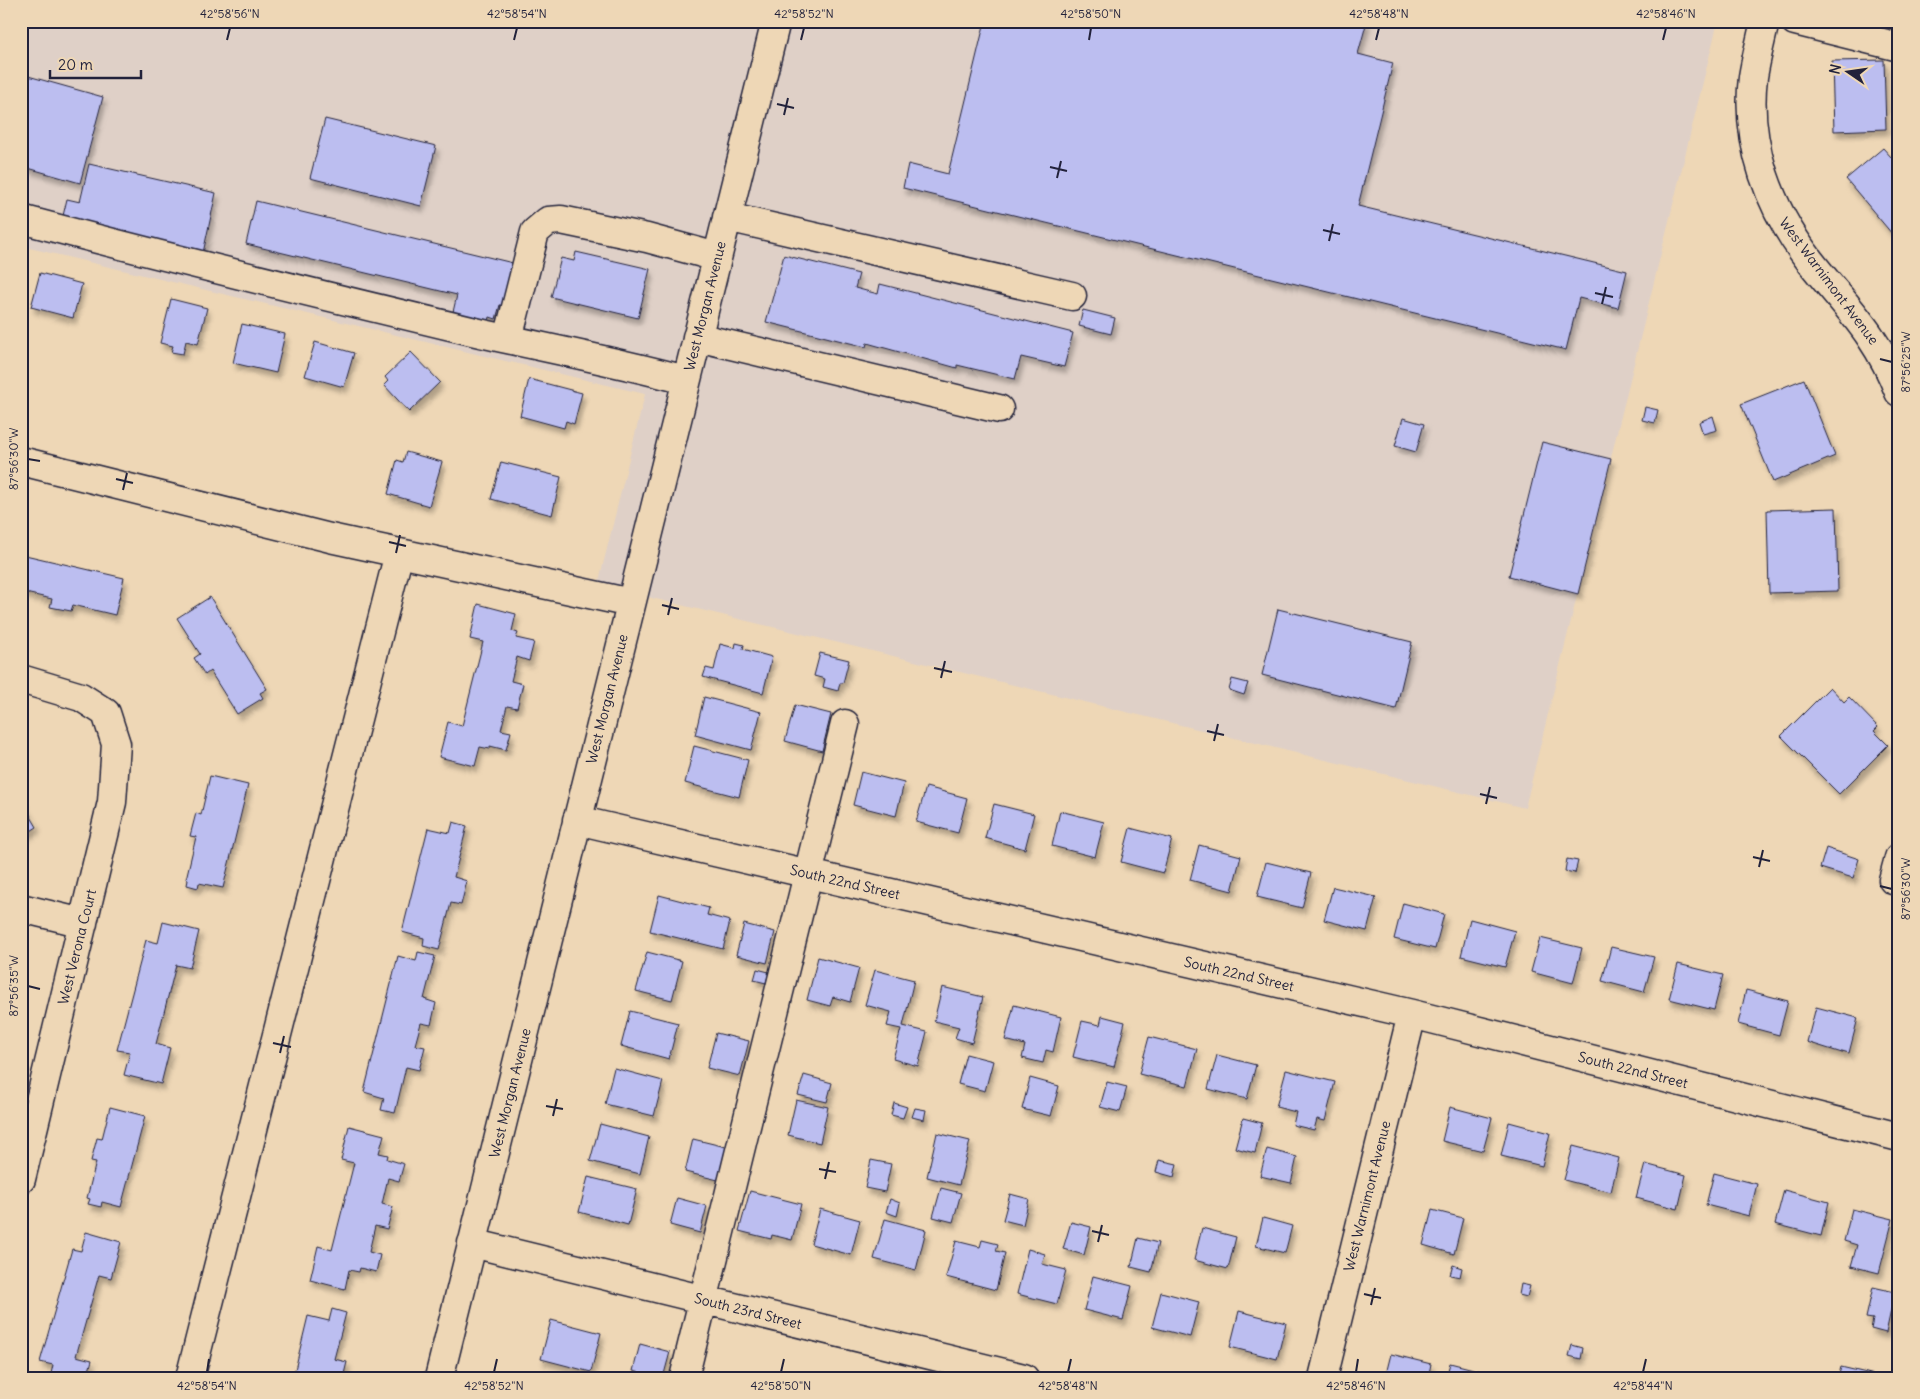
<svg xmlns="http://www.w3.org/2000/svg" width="1920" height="1399" font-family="Delius,sans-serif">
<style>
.built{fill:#dfd0c7}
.building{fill:#bcbef0;stroke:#22223b;filter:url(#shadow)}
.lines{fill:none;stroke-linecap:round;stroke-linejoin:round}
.minor-casing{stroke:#22223b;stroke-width:31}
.minor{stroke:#eed7b6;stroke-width:28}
.ticks{fill:none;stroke:#22223b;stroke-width:2}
.labels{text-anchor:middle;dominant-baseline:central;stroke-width:5;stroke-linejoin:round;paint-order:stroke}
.street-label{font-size:14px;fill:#22223b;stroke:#eed7b6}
.neatline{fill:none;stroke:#22223b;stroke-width:2}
.ticks-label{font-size:12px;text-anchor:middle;fill:#22223b}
</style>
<defs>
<filter id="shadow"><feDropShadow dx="3" dy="5.5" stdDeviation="2.5" flood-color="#0004"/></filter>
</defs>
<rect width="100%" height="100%" fill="#eed7b6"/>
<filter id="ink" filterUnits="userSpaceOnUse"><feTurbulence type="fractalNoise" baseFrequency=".02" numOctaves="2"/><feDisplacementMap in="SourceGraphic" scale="10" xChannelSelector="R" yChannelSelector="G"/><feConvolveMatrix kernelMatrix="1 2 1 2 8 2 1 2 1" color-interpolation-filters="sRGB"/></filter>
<g filter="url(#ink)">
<path class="built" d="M21,21H1718L1525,808L598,585L645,394L21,246Z"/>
<path class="building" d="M985,21H1099L1111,24L1112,21H1367L1358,54L1393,63L1358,206L1627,271L1618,308L1579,298L1566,350L903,188L908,164L948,174Z
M1884,60L1886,129L1834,131L1832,61Z
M21,74L103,97L80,183L21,166Z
M325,119L436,146L421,206L310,178Z
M1883,148L1899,166L1898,241L1846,179Z
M89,164L216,193L203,253L62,220L67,199L80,202Z
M256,201L517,264L507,307L500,305L496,319L490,317L489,321L453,312L457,295L246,244Z
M576,252L650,269L638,318L551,297L561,258L574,261Z
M784,255L859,274L855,288L878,294L880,284L1073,333L1064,367L1021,357L1015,379L957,365V368L867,343L866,347L766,322Z
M40,273L82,284L73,318L31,307Z
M171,299L207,308L198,344L186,341L183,354L171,352L173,346L160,343Z
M1083,310L1115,318L1111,334L1079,326Z
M242,324L285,334L276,373L233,363Z
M315,342L354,353L344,387L305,376Z
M411,352L440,382L409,412L384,385L388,381L385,377Z
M529,379L582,393L574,424L566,421L564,428L520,416Z
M1804,379L1835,456L1773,482L1741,404Z
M1645,407L1658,410L1655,423L1642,420Z
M1713,416L1717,430L1703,434L1699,422Z
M1403,418L1424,424L1416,452L1395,446Z
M1542,442L1611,459L1578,594L1509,576Z
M406,452L442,462L429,506L388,494L397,460L403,462Z
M501,462L561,477L552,515L491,499Z
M1836,508L1838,591L1769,593L1767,510Z
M21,554L124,578L115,615L73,605L71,611L50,607L52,599L21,592Z
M210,597L267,689L260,693L263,698L237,714L210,671L205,675L194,658L200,654L177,618Z
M478,604L516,614L512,631L518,633L516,638L534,642L529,661L517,657L511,681L523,684L517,708L507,706L501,730L511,732L506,750L490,746V749L480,747L475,766L439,757L448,722L462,726L483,642L470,639Z
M1278,609L1412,642L1396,709L1262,675Z
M736,643L744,645L743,649L772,657L763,693L703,677L706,668L714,670L720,644L735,648Z
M820,653L849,660L843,683H840L838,691L823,687L825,679L814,676Z
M1232,679L1248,683L1244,695L1229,690Z
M1830,687L1844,702L1849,697L1878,727L1874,731L1888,745L1839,794L1781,736Z
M704,697L761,712L751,750L695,735Z
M795,705L831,714L822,751L785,741Z
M694,746L748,760L739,797L685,783Z
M861,772L904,783L896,816L853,805Z
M210,776L248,785L223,888L199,883L198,888L187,885L188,880L186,879L196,837L190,836L196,813L201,815Z
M926,787L967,798L958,833L916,822Z
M21,800L37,827L21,837Z
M994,804L1034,814L1025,849L985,838Z
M1060,811L1104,822L1095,857L1052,846Z
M453,822L467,826L454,877L467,881L461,905L451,903L439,950L423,946L424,938L402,932L428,828L450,833Z
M1130,828L1172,839L1163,873L1121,862Z
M1199,845L1241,856L1232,891L1190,880Z
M1826,848L1859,859L1853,878L1820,868Z
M1567,859L1578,861L1575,873L1565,871Z
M1266,862L1311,873L1302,908L1257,897Z
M1333,887L1376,897L1367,931L1324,920Z
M659,895L709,908L707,915L730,921L723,949L650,931Z
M1403,903L1444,914L1435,949L1394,939Z
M1470,919L1515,931L1505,967L1461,956Z
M163,922L199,931L190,968L176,965L156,1044L170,1048L161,1084L124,1075L130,1052L117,1050L146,940L158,943Z
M744,924L775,932L767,963L736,955Z
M1540,938L1582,948L1573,983L1531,972Z
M1611,947L1654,957L1644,992L1602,981Z
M418,952L435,956L424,999L436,1003L431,1025L421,1023L415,1045L425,1047L419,1070L406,1067L395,1113L381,1110L384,1098L364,1092L398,956L416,961Z
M647,952L682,961L672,1000L636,991Z
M818,957L859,968L850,1002L833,997L830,1006L807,1000Z
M1678,964L1723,975L1714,1010L1669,999Z
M757,969L769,972L766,983L754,980Z
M875,970L914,980L903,1026L927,1032L918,1066L893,1059L901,1029L887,1026L891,1012L865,1005Z
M942,987L983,997L972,1043L955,1038L959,1027L934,1021Z
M1746,990L1788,1001L1779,1035L1738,1024Z
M1014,1005L1061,1017L1053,1052L1046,1050L1043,1063L1022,1058L1025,1045L1005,1040Z
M1816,1007L1858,1018L1849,1053L1842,1051V1053L1807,1042Z
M630,1011L678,1023L669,1059L621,1046Z
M1102,1016L1125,1022L1114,1067L1073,1057L1082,1021L1100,1025Z
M1899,1029V1052L1893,1050Z
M716,1033L749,1041L740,1076L707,1068Z
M1149,1037L1197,1049L1187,1086L1139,1074Z
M966,1054L993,1061L985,1091L958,1084Z
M1217,1055L1256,1065L1247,1099L1208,1089Z
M614,1068L663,1081L654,1116L605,1104Z
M1286,1070L1335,1082L1325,1121L1317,1119L1314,1130L1293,1125L1296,1112L1276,1107Z
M804,1075L832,1083L827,1102L798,1095Z
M1030,1078L1059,1086L1051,1116L1022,1109Z
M1107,1082L1127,1087L1120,1112L1100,1107Z
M796,1100L828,1107L820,1143L788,1135Z
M894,1103L907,1107L903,1118L891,1115Z
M110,1107L145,1116L121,1207L102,1202L101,1207L88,1204L90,1199L87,1198L96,1162L91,1161L97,1138L102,1139Z
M1450,1107L1492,1118L1483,1151L1442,1141Z
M915,1108L926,1110L924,1120L912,1117Z
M1243,1118L1262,1123L1255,1153L1235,1148Z
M1509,1122L1550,1133L1542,1166L1501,1156Z
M600,1124L649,1137L640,1174L590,1161Z
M349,1126L384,1135L379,1153L388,1155L387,1159L404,1164L399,1181L388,1178L382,1204L393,1207L387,1229L375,1226L369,1252L380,1255L376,1272L360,1268L359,1272L349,1270L345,1289L310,1280L318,1246L332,1250L354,1163L341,1160Z
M937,1133L970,1141L959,1185L927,1177Z
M693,1139L726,1147L718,1180L685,1172Z
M1573,1146L1619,1158L1611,1192L1564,1180Z
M1267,1149L1297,1157L1291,1183L1260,1176Z
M871,1160L891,1164L885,1192L865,1188Z
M1159,1160L1177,1164L1174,1177L1156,1172Z
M1645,1164L1686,1175L1678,1209L1636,1198Z
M1714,1173L1757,1184L1749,1216L1706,1205Z
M588,1177L637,1189L628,1225L579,1212Z
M941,1188L961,1193L953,1222L933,1217Z
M1784,1190L1829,1202L1821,1236L1775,1224Z
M750,1191L801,1204L792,1240L772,1235L771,1239L739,1231Z
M1010,1194L1029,1199L1023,1225L1003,1220Z
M677,1198L707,1206L700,1233L670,1225Z
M890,1199L900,1203L897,1216L886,1212Z
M820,1209L860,1220L851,1255L811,1244Z
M1852,1209L1893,1219L1879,1273L1851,1266L1857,1245L1844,1241Z
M1432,1210L1463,1218L1454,1254L1423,1245Z
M1263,1218L1292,1226L1285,1253L1256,1246Z
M885,1219L926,1230L916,1270L874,1259Z
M1071,1222L1091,1227L1084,1255L1063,1249Z
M1202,1228L1236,1237L1228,1269L1194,1260Z
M86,1232L121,1242L111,1278L99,1275L76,1356L92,1360L87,1378H50L53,1365L40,1362L72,1249L81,1251Z
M1138,1238L1158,1243L1151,1272L1131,1267Z
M982,1240L998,1244L996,1251L1005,1253L996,1290L946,1277L956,1241L980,1247Z
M1028,1249L1045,1254L1042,1264L1066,1270L1057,1304L1017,1294Z
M1453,1265L1462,1268L1460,1277L1450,1275Z
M1093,1276L1132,1286L1123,1320L1084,1310Z
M1521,1284L1530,1286L1527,1297L1519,1295Z
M1873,1287L1895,1292L1886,1333L1871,1329L1873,1319L1866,1318Z
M1161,1292L1199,1302L1190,1337L1152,1327Z
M332,1309L346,1313L334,1359L347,1362L343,1378H293L308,1316L329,1321Z
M1239,1311L1286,1323L1277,1359L1230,1347Z
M551,1320L601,1333L591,1372L541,1359Z
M640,1344L670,1352L663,1378L633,1371Z
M1572,1345L1583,1348L1581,1359L1569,1356Z
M1391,1354L1431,1364L1428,1378H1385Z
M1450,1363L1497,1375L1496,1378H1446Z
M1841,1367L1875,1375L1874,1378H1838Z
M1522,1372L1543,1378H1521Z"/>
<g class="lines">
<g class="minor-casing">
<path id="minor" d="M1765,21C1761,40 1756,58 1753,77C1745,144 1770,209 1810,261C1846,307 1877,334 1899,392
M1795,21L1899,47
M727,217L1072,296
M21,219C175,260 329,297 484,334C551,349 619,362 686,380
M697,337L999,409
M508,339L535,232L548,221L561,220L647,238L717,257
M21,461L330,538L631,603
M21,679L81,697L106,713L116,744L112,802L21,1179
M577,820L1412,1014L1899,1137
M1893,880L1899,858
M21,908L83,923
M472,1243L1024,1378
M190,1378L399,553
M439,1378L776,21
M684,1378L845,724
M1323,1378L1412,1014"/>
</g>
<use href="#minor" class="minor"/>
</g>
</g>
<path class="ticks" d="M227,40L230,28M514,40L517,28M801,40L804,28M1089,40L1091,28M1376,40L1379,28M1663,40L1666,28M777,104L794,108M784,115L788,98M1050,167L1067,171M1057,178L1061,161M1323,230L1340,234M1329,241L1333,224M1595,293L1613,297M1602,304L1606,287M1880,359L1892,362M28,459L40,461M116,479L133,483M123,490L127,473M389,542L406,546M396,553L400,535M662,605L679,609M668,615L672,598M934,668L952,672M941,678L945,661M1207,731L1224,735M1214,741L1218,724M1480,794L1497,798M1486,804L1490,787M1753,857L1770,861M1759,867L1763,850M1880,886L1892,889M28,986L40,989M273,1043L291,1047M280,1053L284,1036M546,1106L563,1109M553,1116L557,1099M819,1169L836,1172M825,1179L829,1162M1092,1231L1109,1235M1098,1242L1102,1225M1364,1294L1381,1298M1371,1305L1375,1288M207,1372L209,1359M494,1372L497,1359M781,1372L784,1359M1068,1372L1071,1359M1356,1372L1358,1359M1643,1372L1646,1359"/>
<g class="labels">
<g class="street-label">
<text transform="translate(1829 281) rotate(53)">West Warnimont Avenue</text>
<text transform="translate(705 306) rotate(-76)">West Morgan Avenue</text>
<text transform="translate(607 699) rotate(-76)">West Morgan Avenue</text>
<text transform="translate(845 882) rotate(13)">South 22nd Street</text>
<text transform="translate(77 947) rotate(-76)">West Verona Court</text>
<text transform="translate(1239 974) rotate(13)">South 22nd Street</text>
<text transform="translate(1633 1070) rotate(14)">South 22nd Street</text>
<text transform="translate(510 1093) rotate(-76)">West Morgan Avenue</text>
<text transform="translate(1367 1196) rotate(-76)">West Warnimont Avenue</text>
<text transform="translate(748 1311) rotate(14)">South 23rd Street</text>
</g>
</g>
<rect width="1920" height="1399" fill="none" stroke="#eed7b6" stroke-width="55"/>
<g transform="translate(1848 72) rotate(283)" stroke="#eed7b6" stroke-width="4" paint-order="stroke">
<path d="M0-4L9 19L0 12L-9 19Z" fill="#22223b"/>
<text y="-8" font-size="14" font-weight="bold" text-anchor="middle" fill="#22223b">N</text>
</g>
<path d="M50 70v8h91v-8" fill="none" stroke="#22223b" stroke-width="2.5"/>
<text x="58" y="70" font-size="15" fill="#22223b" stroke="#eed7b6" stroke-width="4" paint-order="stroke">20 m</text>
<rect x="28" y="28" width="1864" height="1344" class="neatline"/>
<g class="ticks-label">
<text x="230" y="18">42°58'56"N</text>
<text x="517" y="18">42°58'54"N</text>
<text x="804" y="18">42°58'52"N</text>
<text x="1091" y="18">42°58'50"N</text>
<text x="1379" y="18">42°58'48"N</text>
<text x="1666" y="18">42°58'46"N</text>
<text transform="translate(1906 362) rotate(-90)" y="4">87°56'25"W</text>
<text transform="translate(14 459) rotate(-90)" y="4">87°56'30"W</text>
<text transform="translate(1906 889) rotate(-90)" y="4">87°56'30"W</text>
<text transform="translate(14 986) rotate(-90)" y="4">87°56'35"W</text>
<text x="207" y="1390">42°58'54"N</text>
<text x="494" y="1390">42°58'52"N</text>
<text x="781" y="1390">42°58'50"N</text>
<text x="1068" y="1390">42°58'48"N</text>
<text x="1356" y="1390">42°58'46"N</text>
<text x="1643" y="1390">42°58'44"N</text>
</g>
</svg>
